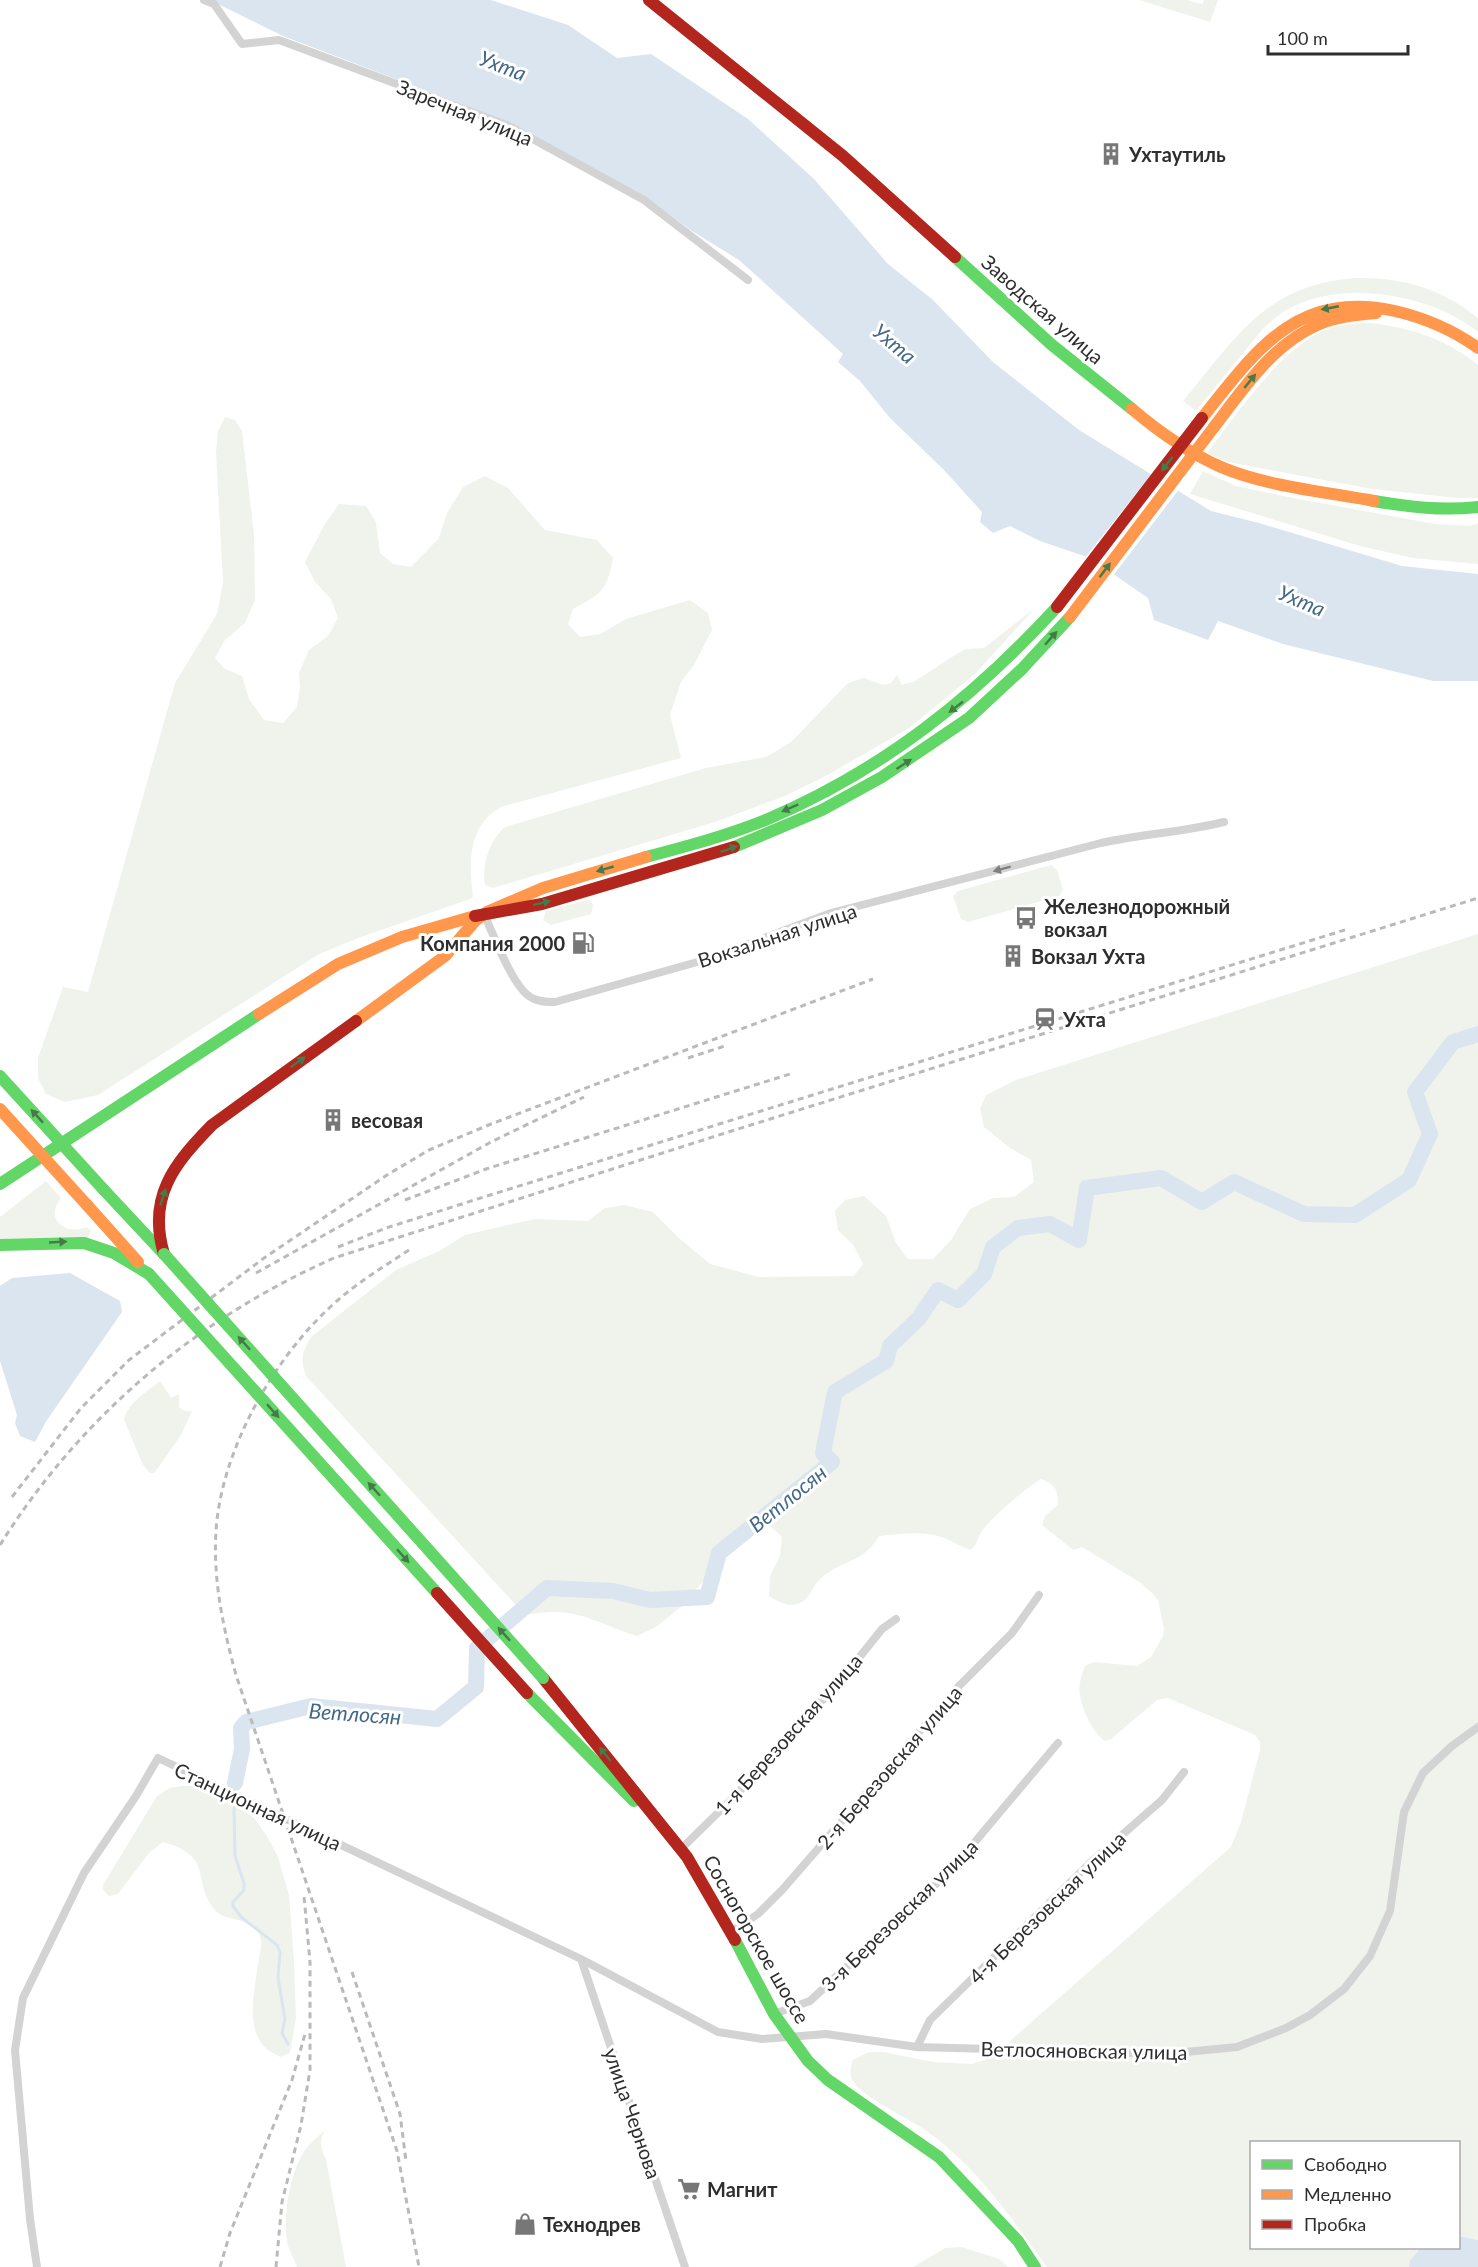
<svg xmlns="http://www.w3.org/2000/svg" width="1478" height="2267" font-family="Lato,sans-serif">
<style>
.green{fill:#f0f3ec}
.water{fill:#dbe5ef}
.pier{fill:#fff}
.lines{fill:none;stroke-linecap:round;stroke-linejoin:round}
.stream{stroke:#dbe5ef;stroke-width:3}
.river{stroke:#dbe5ef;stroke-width:16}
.street{stroke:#d3d3d3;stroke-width:8}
.fast{stroke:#63d668;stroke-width:12}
.slow{stroke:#ff974d;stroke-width:12}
.jam{stroke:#b3261e;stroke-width:12}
.rail{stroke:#bababa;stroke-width:3;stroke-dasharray:6 4.5;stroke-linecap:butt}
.fast-bridge{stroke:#63d668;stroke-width:12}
.slow-bridge{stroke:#ff974d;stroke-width:12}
.jam-bridge{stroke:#b3261e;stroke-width:12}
.oneway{fill:#467a48}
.oneway2{fill:#808080}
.labels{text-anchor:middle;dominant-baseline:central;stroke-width:6;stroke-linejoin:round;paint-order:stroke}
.street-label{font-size:20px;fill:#2e2e2e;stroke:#fff}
.poi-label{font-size:20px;font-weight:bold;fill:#2e2e2e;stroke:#fff;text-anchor:start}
.water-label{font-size:21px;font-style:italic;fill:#446888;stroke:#fff}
</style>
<rect width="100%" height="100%" fill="#fff"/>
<path class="green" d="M1139,0H1187L1202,4L1204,0H1218L1210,22Z
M1357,278C1402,277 1443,289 1478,318V332C1433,295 1347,280 1294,306C1281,312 1271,321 1261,331L1196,411L1183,401C1237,336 1266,284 1357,278Z
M1371,323C1411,328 1447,339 1478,365V498H1457L1372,489L1228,462L1207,453C1236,415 1281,348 1325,330C1339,324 1355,323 1371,323Z
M225,417L235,420L242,431L254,535L255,600L245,623L225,640L215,658L225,669L242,676L249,699L264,720L283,723L297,707L300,687L299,673L309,650L328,636L338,618L331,599L315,582L305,562L325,524L339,504L366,506L376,522L380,553L393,564L411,567L439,538L447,513L463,487L485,476L508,488L545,530L597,540L613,558C607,591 601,594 573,609L568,624L580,637L600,634L626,619L690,600L708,613L712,630L694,665L681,682L670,715L681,758L501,807C467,826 469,863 473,898L361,937L319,954L98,1095L65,1102L46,1094L38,1078V1058L63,987L88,992L175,683L217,614L223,582L216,452L218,431Z
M1203,471L1236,486L1293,498L1435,524L1470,526L1478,523V564L1413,558L1360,546L1190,494Z
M1035,608L975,674L909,728L826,776L785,796L715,822L493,888L485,885C481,864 490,840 505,827L706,768L766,757L791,742L848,683L864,678L884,685L891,683L897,675L902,685L915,681L955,655L966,649L984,648Z
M1051,865L1057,870L1063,890L1059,896L968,922L961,919L953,896L958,891Z
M587,900L592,902L593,906L591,914L551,925L543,920L546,911Z
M1478,934V2240L1459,2236L1458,2142H1252V2248H1421L1410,2260L1409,2267H1047C1010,2217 977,2166 925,2130C908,2118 862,2097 853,2081C848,2074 851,2067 853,2060L869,2052H883L933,2062L972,2064L1006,2053L1011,2040L1231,1847L1241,1822L1260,1750V1742L1255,1735L1168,1698L1157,1700L1111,1739L1106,1741C1093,1735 1082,1709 1080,1695C1078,1685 1082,1674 1085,1666L1094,1662L1137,1666L1151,1657L1163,1636L1164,1629L1158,1600L1153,1594L1141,1583L1082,1547L1073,1550L1042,1525L1045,1516L1058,1505C1058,1490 1055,1484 1041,1479C1027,1487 991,1518 982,1531C977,1538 978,1545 970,1550C962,1547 955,1543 947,1539C925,1530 903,1534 879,1536C864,1563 842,1559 820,1579C812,1586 811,1598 800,1603C788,1608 779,1602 769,1596L770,1576L780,1556L782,1537L769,1525L745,1532L681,1607L656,1627L637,1636C592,1621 574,1605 525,1615L306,1376C300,1359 302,1351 312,1336L396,1270L439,1251L465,1235L534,1219L588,1221L605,1208L624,1205L653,1212L679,1238L710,1264L759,1277L854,1276L863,1264L854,1246L838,1230L835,1211L845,1200L864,1196L886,1216L896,1243L908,1259H933L951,1240L970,1209L993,1198L1014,1197L1034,1182L1031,1160L1010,1148L984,1127L980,1108L986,1095L1016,1080Z
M46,1181L61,1198C44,1219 65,1236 87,1227L91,1231L87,1239L0,1241V1217Z
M160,1381L171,1398L179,1394V1407C183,1411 186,1412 192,1411L181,1435L158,1468L154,1473H150L143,1465L124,1420C127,1403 148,1391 160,1381Z
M182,1786H197L244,1810L256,1820L268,1838L278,1857L289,1895L294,1962L296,2018L290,2053L280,2057C275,2054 266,2050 262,2044C246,2022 255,1989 258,1964C259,1957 262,1948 261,1941C257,1914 226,1924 215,1910C191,1881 215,1856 163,1842L149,1853L118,1894L109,1896L103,1890V1885L157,1796L170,1788Z
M325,2130C319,2142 320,2147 326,2159L346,2267H297C294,2258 288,2249 287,2241C283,2213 290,2173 305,2150C310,2143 319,2136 325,2130Z
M962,2247L999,2259L1008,2267H913L945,2248Z"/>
<path class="water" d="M210,0H491L568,25L617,58L651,54L748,119L814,179L888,264L933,300L993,362L1079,430L1211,511L1259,523L1402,566L1478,574V681H1433L1283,644L1218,621L1208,640L1154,620L1148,598L1090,558L1040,541L1010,526L993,533L980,522L982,512L944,470L890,418L860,381L838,362L843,354L739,260L692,231L654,203L511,123L283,36Z
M70,1273L120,1301L122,1312L47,1420L35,1442L20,1436L15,1423L17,1415L0,1361V1286L12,1278Z
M1459,2236L1478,2240V2267H1409L1410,2260L1421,2248H1458Z"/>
<path class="pier" d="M1153,472L1180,488L1112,577L1084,559Z"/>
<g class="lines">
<path class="stream" d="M234,1808L235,1856L244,1883V1890L233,1902V1906L241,1917L277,1945L280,1952L278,1978L285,2019L282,2033L288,2044"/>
<path class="river" d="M235,1783L242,1749L241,1728L246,1722L311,1706L437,1719L476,1687L477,1648L547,1588L613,1591L650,1600L707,1597L719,1553L832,1462L823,1453L835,1392L886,1361L890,1346L919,1318L938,1290L958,1300L984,1274L993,1247L1018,1228L1050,1224L1079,1240L1087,1188L1161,1178L1202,1202L1234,1182L1304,1214L1355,1215L1409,1180L1430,1134L1415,1092L1453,1042L1478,1034"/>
<path class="street" d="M204,0L214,4L242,44L279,40L509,126L644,200L748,280
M484,914C493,933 513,989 532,998C539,1002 547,1002 555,1002L708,959L831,913L1101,843C1142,834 1184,832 1224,822
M681,1849L736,1795L846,1674L882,1629L896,1619
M731,1932L758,1914L783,1889L959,1686L1012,1633L1039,1595
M581,1959L685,2267
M774,2014L810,2001L953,1868L1058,1743
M917,2047L930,2020L1091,1862L1162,1800L1184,1772
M37,2267L30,2219L15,2050L23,1998L84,1873L136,1796L158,1758L581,1959L718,2032L762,2039L826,2034L917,2047L1165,2054L1237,2047L1286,2028L1310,2015L1344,1989L1370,1956L1390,1911L1404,1812L1423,1773L1452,1746L1478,1727"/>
<path class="fast" d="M955,257L1052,345L1132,409
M1374,501C1409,507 1442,511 1478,507
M734,847L822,810L882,777L969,718L1022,669L1070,617
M646,857C688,846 729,835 768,819C883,770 973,698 1057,607
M0,1184L259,1014
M104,1190L161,1251
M0,1245L84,1243L114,1253L149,1274
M527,1693L634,1801
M735,1940L774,2014L808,2061L828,2080L939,2157L1018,2241L1035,2267"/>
<path class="slow" d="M1132,409C1158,431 1189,453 1221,467C1265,486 1326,492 1374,501
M1202,418C1257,349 1297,290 1395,311C1425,318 1453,330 1478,348
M1214,427C1244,388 1274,342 1322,323C1339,316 1358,315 1376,313
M259,1014L338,964L402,937L475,916
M356,1021L445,956L475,921L487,912L543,888L646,857
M87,1205L138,1262"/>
<path class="jam" d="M649,0L843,156L955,257
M475,916L542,904L734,847
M164,1254C147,1197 174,1164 212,1125L356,1021
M543,1678L687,1857L735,1940"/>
<path class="rail" d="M688,1058L728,1045
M405,1200L486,1169L790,1074
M338,1247L386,1228L487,1196L1348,929
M409,1250C380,1269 350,1287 325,1312C270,1365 221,1453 216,1531C213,1581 223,1627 236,1675L397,2151L419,2267
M256,1273L491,1142L584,1097
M12,1497L81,1408L129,1360L264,1258L387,1175L429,1150L491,1124L873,979
M0,1545C80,1417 196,1319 334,1258L722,1134L1478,898
M352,1972L400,2114L406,2161
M220,2267L230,2233L292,2080L305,2034
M276,2267L282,2202L301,2125L310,2070V1962L304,1896"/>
<path class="fast-bridge" d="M0,1076L104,1190
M164,1254L543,1678
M149,1274L437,1593"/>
<path class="slow-bridge" d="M1070,617L1214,427
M0,1109L87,1205"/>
<path class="jam-bridge" d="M1057,607L1202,418
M437,1593L527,1693"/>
</g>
<defs><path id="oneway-solid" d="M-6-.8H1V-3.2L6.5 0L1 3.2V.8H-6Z" transform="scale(1.5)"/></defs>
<g class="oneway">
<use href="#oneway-solid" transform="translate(1330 308) rotate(169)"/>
<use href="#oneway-solid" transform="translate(1250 381) rotate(-51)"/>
<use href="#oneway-solid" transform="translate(1167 464) rotate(128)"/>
<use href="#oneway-solid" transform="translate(1105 570) rotate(-53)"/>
<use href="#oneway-solid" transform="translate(1051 638) rotate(-48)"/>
<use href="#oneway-solid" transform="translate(956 707) rotate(142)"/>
<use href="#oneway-solid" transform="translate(904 764) rotate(-33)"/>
<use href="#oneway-solid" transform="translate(790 808) rotate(156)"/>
<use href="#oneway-solid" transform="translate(729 849) rotate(-19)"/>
<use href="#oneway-solid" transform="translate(605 869) rotate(164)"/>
<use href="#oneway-solid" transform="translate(542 903) rotate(-13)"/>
<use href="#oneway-solid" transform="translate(298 1062) rotate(-36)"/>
<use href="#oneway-solid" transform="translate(37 1116) rotate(-132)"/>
<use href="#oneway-solid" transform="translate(163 1197) rotate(-72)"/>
<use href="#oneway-solid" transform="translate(58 1242) rotate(-3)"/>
<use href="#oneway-solid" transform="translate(244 1343) rotate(-132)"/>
<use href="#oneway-solid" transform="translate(273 1411) rotate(48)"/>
<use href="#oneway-solid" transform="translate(374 1489) rotate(-132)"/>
<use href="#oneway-solid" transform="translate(403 1556) rotate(48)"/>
<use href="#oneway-solid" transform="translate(504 1634) rotate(-132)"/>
<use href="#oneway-solid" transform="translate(605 1754) rotate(-129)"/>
</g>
<use class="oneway2" href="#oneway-solid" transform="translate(1002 869) rotate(165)"/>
<defs>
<g id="building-bare" transform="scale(1.8)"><path d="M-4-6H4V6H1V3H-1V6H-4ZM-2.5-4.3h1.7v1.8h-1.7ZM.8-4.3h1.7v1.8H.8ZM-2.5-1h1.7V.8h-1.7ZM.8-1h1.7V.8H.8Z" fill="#777" stroke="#fff" stroke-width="2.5" paint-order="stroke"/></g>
<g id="bus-bare" transform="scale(1.8)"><path d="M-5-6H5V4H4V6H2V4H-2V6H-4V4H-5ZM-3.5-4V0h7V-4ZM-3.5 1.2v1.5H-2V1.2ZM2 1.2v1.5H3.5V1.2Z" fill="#777" stroke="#fff" stroke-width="2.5" paint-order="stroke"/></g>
<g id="fuel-bare" transform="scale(1.8)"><path d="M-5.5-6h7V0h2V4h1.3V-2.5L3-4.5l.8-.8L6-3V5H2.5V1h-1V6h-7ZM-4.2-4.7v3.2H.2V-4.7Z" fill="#777" stroke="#fff" stroke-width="2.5" paint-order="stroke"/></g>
<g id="station-bare" transform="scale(1.8)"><path d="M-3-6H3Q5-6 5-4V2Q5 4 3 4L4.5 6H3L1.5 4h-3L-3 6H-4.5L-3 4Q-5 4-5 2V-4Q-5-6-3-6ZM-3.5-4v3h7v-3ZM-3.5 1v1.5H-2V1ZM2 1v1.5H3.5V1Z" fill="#777" stroke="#fff" stroke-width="2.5" paint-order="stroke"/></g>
<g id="supermarket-bare" transform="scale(1.8)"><path d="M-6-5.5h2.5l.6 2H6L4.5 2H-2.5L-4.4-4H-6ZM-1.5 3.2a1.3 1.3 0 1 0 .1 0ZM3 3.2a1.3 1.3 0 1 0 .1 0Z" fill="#777" stroke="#fff" stroke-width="2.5" paint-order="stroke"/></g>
<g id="shop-bare" transform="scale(1.8)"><path d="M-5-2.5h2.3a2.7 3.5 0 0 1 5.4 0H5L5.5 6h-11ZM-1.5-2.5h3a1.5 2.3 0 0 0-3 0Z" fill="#777" stroke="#fff" stroke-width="2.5" paint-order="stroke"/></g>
</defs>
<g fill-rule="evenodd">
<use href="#building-bare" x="1111" y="154"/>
<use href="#bus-bare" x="1026" y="918"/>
<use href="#fuel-bare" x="583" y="943"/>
<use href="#building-bare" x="1013" y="956"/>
<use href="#station-bare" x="1045" y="1019"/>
<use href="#building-bare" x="333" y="1120"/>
<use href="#supermarket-bare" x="689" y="2189"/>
<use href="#shop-bare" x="525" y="2224"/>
</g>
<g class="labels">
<g class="street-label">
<text transform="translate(465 112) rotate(22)">Заречная улица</text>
<text transform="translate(1043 309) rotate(41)">Заводская улица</text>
<text transform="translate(777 935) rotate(-18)">Вокзальная улица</text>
<text transform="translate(788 1734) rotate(-48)">1-я Березовская улица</text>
<text transform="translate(889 1767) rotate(-49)">2-я Березовская улица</text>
<text transform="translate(258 1806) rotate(25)">Станционная улица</text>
<text transform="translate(1047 1907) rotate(-44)">4-я Березовская улица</text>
<text transform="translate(899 1915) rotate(-44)">3-я Березовская улица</text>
<text transform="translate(757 1939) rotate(60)">Сосногорское шоссе</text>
<text transform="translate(1084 2050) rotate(1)">Ветлосяновская улица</text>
<text transform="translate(633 2113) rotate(71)">улица Чернова</text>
</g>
<g class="poi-label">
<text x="1129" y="154">Ухтаутиль</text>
<text x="1044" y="906">Железнодорожный<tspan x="1044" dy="23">вокзал</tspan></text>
<text x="565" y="943" text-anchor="end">Компания 2000</text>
<text x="1031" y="956">Вокзал Ухта</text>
<text x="1063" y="1019">Ухта</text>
<text x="351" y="1120">весовая</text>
<text x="707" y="2189">Магнит</text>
<text x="543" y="2224">Технодрев</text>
</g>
<g class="water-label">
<text transform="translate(503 65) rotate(21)">Ухта</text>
<text transform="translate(895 343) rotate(40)">Ухта</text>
<text transform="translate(1302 600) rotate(23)">Ухта</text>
<text transform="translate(787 1498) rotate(-39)">Ветлосян</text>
<text transform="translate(355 1713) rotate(4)">Ветлосян</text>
</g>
</g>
<rect x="1250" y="2141" width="210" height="108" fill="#ffffff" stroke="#ababab" stroke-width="1.5"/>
<rect x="1262" y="2160" width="30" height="9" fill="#63d668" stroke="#ababab" stroke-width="1.5"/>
<text x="1304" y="2171" font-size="18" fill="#2e2e2e">Свободно</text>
<rect x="1262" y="2190" width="30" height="9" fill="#ff974d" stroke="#ababab" stroke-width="1.5"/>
<text x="1304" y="2201" font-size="18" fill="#2e2e2e">Медленно</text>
<rect x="1262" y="2220" width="30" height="9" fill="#b3261e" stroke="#ababab" stroke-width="1.5"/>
<text x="1304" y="2231" font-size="18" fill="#2e2e2e">Пробка</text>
<path d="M1268 45v9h140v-9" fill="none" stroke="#2e2e2e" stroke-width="3"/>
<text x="1277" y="45" font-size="18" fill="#2e2e2e" stroke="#ffffff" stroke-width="4.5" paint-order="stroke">100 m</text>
</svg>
